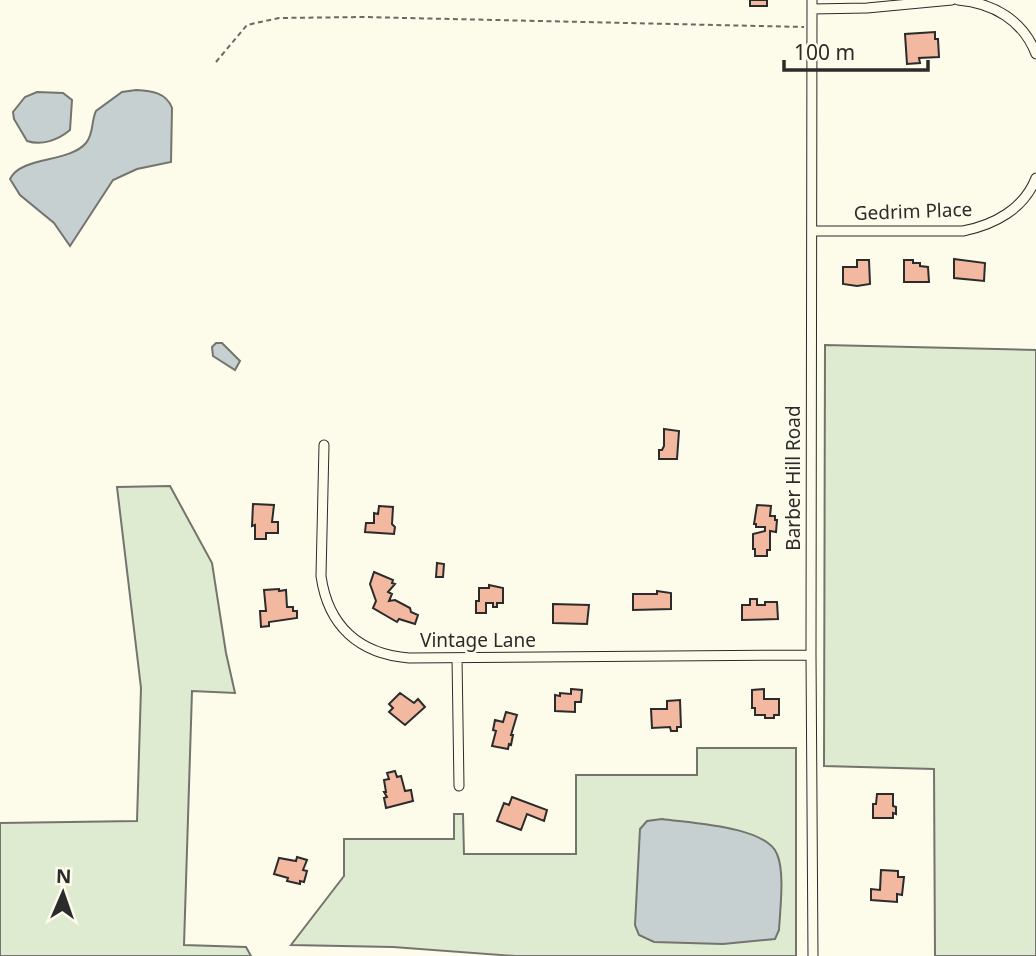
<svg xmlns="http://www.w3.org/2000/svg" width="1036" height="956" font-family="'Noto Sans',sans-serif">
<style>
.green{fill:#deebd1;stroke:#74746e;stroke-width:2}
.water{fill:#c7d0d0;stroke:#74746e;stroke-width:2}
.building{fill:#f2b8a0;stroke:#2b2b2b;stroke-width:2}
.lines{fill:none;stroke-linecap:round;stroke-linejoin:round}
.street-casing{stroke:#2b2b2b;stroke-width:11}
.path{stroke:#6a6964;stroke-width:2;stroke-dasharray:5 3.5;stroke-linecap:butt}
.street{stroke:#fdfbea;stroke-width:9}
.labels{text-anchor:middle;dominant-baseline:central;stroke-width:5;stroke-linejoin:round;paint-order:stroke}
.street-label{font-size:19px;fill:#2b2b2b;stroke:#fdfbea}
</style>
<rect width="100%" height="100%" fill="#fdfbea"/>
<path class="green" d="M825,345L1036,350V956H935L934,769L824,766Z
M170,486L212,563L226,653L235,693L192,691L184,945L246,947L251,956H0V823L137,821L141,688L117,487Z
M697,748H796V956H515L393,947L291,945L344,876V839H454V814H463L464,854H576V775H697Z"/>
<path class="water" d="M136,90C151,91 166,92 172,108L171,162L137,169L113,180L70,246L54,223L20,195L10,179C21,156 69,163 86,143C94,134 91,121 96,111L122,92Z
M37,92L63,93L72,100L70,130C58,140 42,146 27,141L14,119L13,112L25,97Z
M216,343H222L240,361L235,370L213,356L212,347Z
M662,819C689,823 766,826 777,854C785,872 780,910 779,930L775,939L723,944L654,942L639,935L635,925L640,829L647,821Z"/>
<path class="building" d="M750,0H767V6H750Z
M935,32V39H938L939,57L919,58L920,63L907,64L905,34Z
M954,259L985,263L984,281L954,278Z
M857,260H869L870,284L857,286L843,284V267H857Z
M904,260H913V263H920V266L928,267L929,282H904Z
M664,429L679,431L677,459H659V450H662L664,446Z
M253,504L274,505L272,522H278V533H266V539H255V525L252,526Z
M757,505L771,506L770,516H775V520H777L776,532L770,531V550H767V556H755V549H753V534L765,531V527H756V524H754Z
M379,506L393,507L392,524L395,527L394,534L365,532L366,523H374V513L378,514Z
M437,563L444,564L443,577H436Z
M374,572L393,580L392,583L395,584L388,592L392,594L389,601L395,600L410,608L411,612L418,615L415,624L399,619L397,622L373,608L376,601L370,584Z
M489,585L503,588V603H497V607H493V603H486V613H476V601H479V588H489Z
M279,589V591L286,590L287,607H293V611H297V618L269,622V626L261,627L260,611H266L264,590Z
M657,591L671,593V609L633,610V594H657Z
M750,599H757V605H765V602H777L778,619L742,620V605H750Z
M553,604L589,605L587,624L553,623Z
M571,689L582,690L581,702H575V712L555,711V695L560,696V693L571,694Z
M764,689V699H779V715H774V718H765V715H755V708H752V690Z
M400,693L414,703L418,699L425,707L405,725L389,712L393,708L389,704Z
M680,700L681,727H677V731H671L670,727L652,728L651,709H667V701Z
M506,712L517,715L511,735H513L511,745L509,744L508,749L492,746L496,731L493,730L495,720L503,722Z
M395,771L397,777L401,776L405,791L411,790L413,801L386,808L384,798L387,797L384,792H386L384,780L389,779L387,773Z
M877,794H893V806L896,807V814L893,813V818H873V804H876Z
M512,797L547,810L544,821L527,814L521,830L497,821L504,803L509,805Z
M297,857L307,860L303,870L307,871L304,882L300,881V884L287,881L288,878L274,874L279,858L296,861Z
M881,870L898,871V877H904L902,895L897,894V902L871,900V889L880,890Z"/>
<g class="lines">
<g class="street-casing">
<path id="street" d="M812,0L811,655L813,956
M958,0C993,3 1023,20 1036,54
M812,9L867,8L952,0
M812,231H963C994,225 1024,209 1036,178
M324,445L321,576C328,626 359,654 409,658L811,655
M457,658L459,786"/>
</g>
<path class="path" d="M216,62L247,25L279,18L363,17L804,27"/>
<use href="#street" class="street"/>
</g>
<g class="labels">
<g class="street-label">
<text transform="translate(913 211) rotate(-2)">Gedrim Place</text>
<text transform="translate(793 478) rotate(-90)">Barber Hill Road</text>
<text x="478" y="640">Vintage Lane</text>
</g>
</g>
<g transform="translate(63 893) rotate(2)" stroke="#fdfbea" stroke-width="5" paint-order="stroke">
<path d="M0-5L12 26L0 18L-12 26Z" fill="#2b2b2b"/>
<text y="-10" font-size="19" font-weight="bold" text-anchor="middle" fill="#2b2b2b">N</text>
</g>
<path d="M784 60v10h144v-10" fill="none" stroke="#2b2b2b" stroke-width="3.5"/>
<text x="794" y="60" font-size="21" fill="#2b2b2b" stroke="#fdfbea" stroke-width="5" paint-order="stroke">100 m</text>
</svg>
